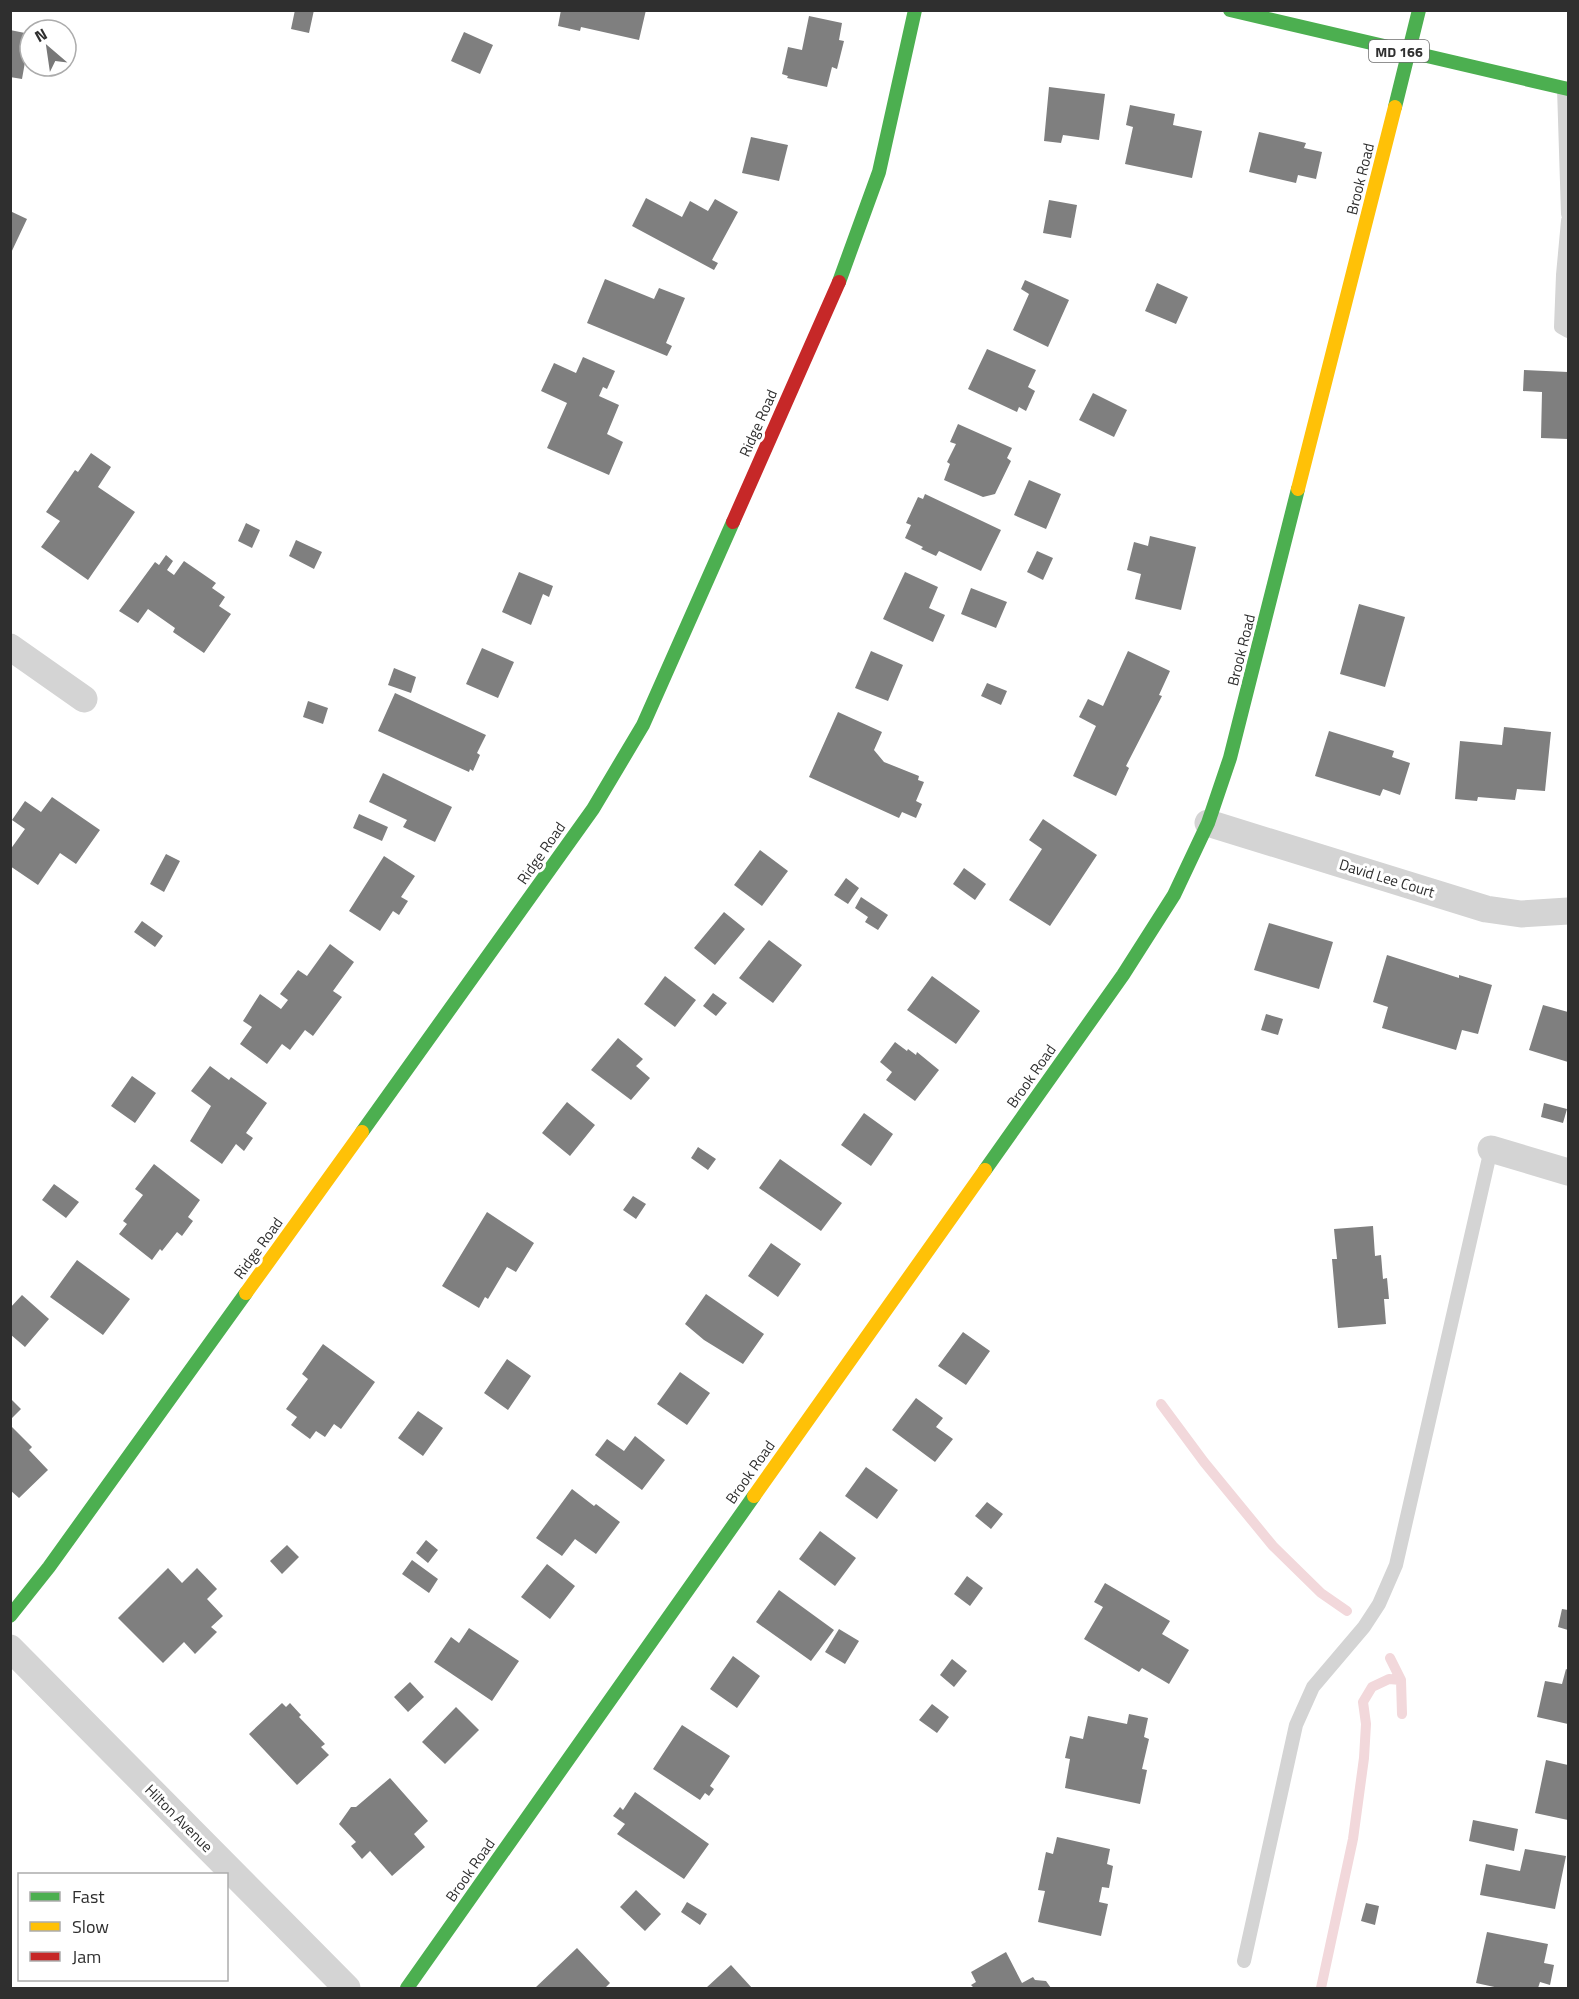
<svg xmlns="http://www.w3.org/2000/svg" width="1579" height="1999" font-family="'Titillium Web',sans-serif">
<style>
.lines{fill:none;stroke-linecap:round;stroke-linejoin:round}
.stream{stroke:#f2d8db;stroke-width:10}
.building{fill:#7f7f7f}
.lane{stroke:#d4d4d4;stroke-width:14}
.street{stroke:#d4d4d4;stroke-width:27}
.fast{stroke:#4caf50;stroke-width:14}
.slow{stroke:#ffc107;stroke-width:14}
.jam{stroke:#c62828;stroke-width:14}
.labels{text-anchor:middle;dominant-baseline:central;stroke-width:6;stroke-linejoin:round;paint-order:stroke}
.shield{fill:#fff;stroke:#6d6d6d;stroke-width:1.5}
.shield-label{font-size:14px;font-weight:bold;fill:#2f2f2f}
.street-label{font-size:15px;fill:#2f2f2f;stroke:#fff}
</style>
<rect width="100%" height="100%" fill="#fff"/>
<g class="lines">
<path class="stream" d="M1161,1404L1204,1462L1273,1546L1321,1593L1347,1611
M1390,1658L1401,1680L1402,1714
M1321,1988L1353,1839L1364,1758L1366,1724L1363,1702L1372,1687L1389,1679L1401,1680"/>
</g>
<path class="building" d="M295,10H314L309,33L291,29Z
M561,10H646L639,40L581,27L580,31L558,26Z
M809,16L842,23L839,40L844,41L837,69L832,67L827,87L787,78L788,76L782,74L788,47L802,50Z
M10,30L30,34L22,79L10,77Z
M464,32L493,45L480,74L451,61Z
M1049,87L1105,94L1099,140L1063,135L1061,143L1044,141Z
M1130,105L1175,114L1173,125L1202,131L1192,178L1125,164L1133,127L1126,125Z
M1259,132L1306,143L1304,148L1322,152L1316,179L1298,175L1296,183L1249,172Z
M751,137L788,145L779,181L742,173Z
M646,198L682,217L690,201L708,211L715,199L738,212L712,260L718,263L714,270L632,226Z
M1049,200L1077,205L1071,238L1043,233Z
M10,211L27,219L10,255Z
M605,279L654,299L659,288L685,298L666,343L672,346L667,356L587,323Z
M1025,280L1069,300L1048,347L1013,330L1029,294L1021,289Z
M1157,283L1188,297L1176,324L1145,311Z
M987,349L1036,370L1028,387L1035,391L1026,411L1019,407L1017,412L968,389Z
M583,357L615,371L607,389L603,387L599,396L619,405L607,434L623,442L609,475L547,448L567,403L541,391L554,363L576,373Z
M1524,370L1568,372V439L1541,438L1542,392L1523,391Z
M1093,393L1127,410L1114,437L1079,420Z
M958,424L1012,448L1007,458L1011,461L995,494L983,497L944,480L950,464L947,462L956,444L950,442Z
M91,453L111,467L98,487L135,512L88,580L41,547L60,521L46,512L75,470L78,472Z
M1029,480L1061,494L1046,529L1014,515Z
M925,494L1001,530L981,571L939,551L936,556L921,549L923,547L905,538L911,525L906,523L918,497L923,499Z
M246,523L260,530L252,548L238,541Z
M1150,536L1196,547L1181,610L1135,599L1141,574L1127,570L1134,542L1148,546Z
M296,540L322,552L314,569L289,556Z
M1037,551L1053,558L1043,580L1027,572Z
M166,555L173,561L167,570L174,575L184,561L216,583L212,588L225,597L219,606L231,614L204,653L173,632L175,628L148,609L138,623L119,611L155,562L159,565Z
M519,572L553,586L549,597L543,594L531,625L502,612Z
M905,572L938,587L929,608L945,615L933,642L883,619Z
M971,588L1007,602L996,628L961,614Z
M1359,604L1405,617L1385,687L1340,674Z
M482,648L514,662L498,698L466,684Z
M871,651L903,665L888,701L855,688Z
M1128,651L1170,671L1159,695L1162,696L1126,766L1129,768L1116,796L1073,776L1096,726L1079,717L1088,699L1103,706Z
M394,668L416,677L411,693L388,685Z
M987,683L1007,691L1001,705L981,696Z
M395,693L486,735L477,753L480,755L473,771L470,769L469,772L378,731Z
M308,701L328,708L323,724L303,717Z
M838,712L882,732L874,750L884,762L919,776L918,780L924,782L916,801L922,804L916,818L902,812L899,818L809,777Z
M1504,727L1551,732L1545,791L1517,789L1515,800L1478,797L1477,801L1455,799L1460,741L1502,745Z
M1329,731L1394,751L1392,757L1410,763L1400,795L1383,789L1380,796L1315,776Z
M383,773L452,807L435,842L403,827L407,820L369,802Z
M52,797L100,830L76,864L60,853L38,885L10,866V850L25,829L12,820L25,801L41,812Z
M359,814L388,827L382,841L353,828Z
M1043,819L1097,855L1050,926L1009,900L1042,849L1029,840Z
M760,850L788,871L762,906L734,885Z
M166,854L180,861L164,892L150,884Z
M384,856L415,876L401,897L408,901L399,915L393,911L380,931L349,911Z
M964,868L986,884L975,900L953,884Z
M846,878L859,888L848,904L834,895Z
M861,897L888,915L878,930L865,922L868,917L855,908Z
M724,912L745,929L715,965L694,948Z
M142,921L163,936L155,947L134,932Z
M1269,923L1333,942L1319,989L1254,970Z
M769,940L802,965L773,1003L739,978Z
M330,944L354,962L333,991L342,997L313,1036L305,1030L290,1050L282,1044L267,1064L240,1044L252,1027L243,1021L260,994L281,1009L288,1000L280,994L298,970L307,976Z
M1387,955L1459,978V975L1492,985L1478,1034L1462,1030L1456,1050L1382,1028L1388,1007L1373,1002Z
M665,976L696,1000L675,1027L644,1004Z
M932,976L980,1011L956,1044L907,1010Z
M713,993L727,1003L716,1016L703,1006Z
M1543,1005L1568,1012V1062L1529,1050Z
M1266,1014L1283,1019L1278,1035L1261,1030Z
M618,1038L643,1059L636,1066L650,1078L631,1100L591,1070Z
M895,1042L907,1051L908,1049L916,1055L917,1052L939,1070L915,1101L886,1080L892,1072L880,1062Z
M210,1066L229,1080L231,1077L267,1103L246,1133L253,1138L244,1151L236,1144L222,1164L190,1141L211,1106L191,1091Z
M132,1076L156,1093L135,1123L111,1106Z
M567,1102L595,1125L570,1156L542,1133Z
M1544,1103L1567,1109L1563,1123L1541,1117Z
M864,1113L893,1134L871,1166L841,1145Z
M698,1147L716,1159L708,1170L691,1158Z
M780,1159L842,1203L821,1231L759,1188Z
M154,1164L200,1200L188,1217L193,1221L182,1236L177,1232L162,1251L160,1249L152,1260L119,1234L127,1224L123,1221L143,1195L135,1189Z
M54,1184L79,1202L66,1218L42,1200Z
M633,1196L646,1204L636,1219L623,1210Z
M487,1212L534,1243L516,1272L507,1267L488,1299L485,1297L479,1308L442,1286Z
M1373,1226L1375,1256L1381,1255L1383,1279L1387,1278L1389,1299H1384L1386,1324L1338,1328L1332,1259H1337L1334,1229Z
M771,1243L801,1264L778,1297L748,1276Z
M77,1260L130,1299L103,1335L50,1297Z
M706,1294L764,1334L743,1364L704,1340L685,1324Z
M22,1295L49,1319L25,1347L10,1334V1308Z
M963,1332L990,1351L966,1385L938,1366Z
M323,1344L375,1382L341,1429L334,1424L325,1437L316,1431L310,1439L291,1425L297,1417L286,1409L308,1379L302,1374Z
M507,1359L531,1376L508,1410L484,1393Z
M680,1372L710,1393L687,1425L657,1404Z
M10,1398L21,1409L10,1420Z
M916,1398L943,1418L936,1427L953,1439L935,1462L892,1430Z
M418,1411L443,1428L423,1456L398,1438Z
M10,1425L32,1447L29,1450L48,1470L19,1498L10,1490Z
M635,1436L665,1460L642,1490L595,1455L607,1439L624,1451Z
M866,1467L898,1490L877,1519L845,1496Z
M572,1489L594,1506L596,1504L620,1522L596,1554L575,1539L562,1556L536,1538Z
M987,1502L1003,1514L991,1529L975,1516Z
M820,1531L856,1558L835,1586L799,1559Z
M426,1540L438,1550L428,1563L416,1553Z
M287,1545L299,1557L282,1574L270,1561Z
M412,1560L438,1579L429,1593L402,1574Z
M547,1564L575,1586L550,1619L521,1597Z
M168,1568L182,1583L197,1568L217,1589L207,1599L223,1616L211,1627L217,1632L195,1654L184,1642L163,1663L118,1618Z
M967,1576L983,1588L970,1606L954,1594Z
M1105,1583L1170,1621L1162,1634L1189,1650L1169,1684L1142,1668L1139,1672L1084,1639L1103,1607L1094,1602Z
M779,1590L834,1630L811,1661L756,1622Z
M1562,1609L1568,1610V1630L1558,1627Z
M469,1628L519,1661L492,1701L434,1662L451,1637L459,1643Z
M839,1629L859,1641L845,1664L825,1652Z
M733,1656L760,1676L737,1708L710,1689Z
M952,1659L967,1671L954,1687L940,1675Z
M1566,1669L1568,1670V1724L1537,1717L1545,1681L1562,1684Z
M410,1682L424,1697L408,1712L394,1697Z
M282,1703L286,1707L290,1703L301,1715L299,1717L325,1744L321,1747L329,1755L297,1785L249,1734Z
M932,1704L949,1717L937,1733L919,1720Z
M456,1707L479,1730L445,1764L422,1742Z
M1129,1714L1148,1718L1144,1737L1149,1739L1142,1769L1147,1770L1140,1804L1065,1788L1070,1759L1065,1758L1070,1736L1083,1739L1088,1716L1127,1724Z
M682,1725L730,1756L710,1786L714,1789L709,1796L705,1793L700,1800L653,1769Z
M1546,1760L1568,1765V1820L1535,1813Z
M390,1778L428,1821L414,1834L425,1847L392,1876L370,1851L362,1859L351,1846L356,1842L339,1824L351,1807H356Z
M635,1792L709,1844L684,1879L617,1834L625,1824L613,1816L620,1807L623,1810Z
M1473,1820L1518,1829L1514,1851L1469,1841Z
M1057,1837L1110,1849L1107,1864L1113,1866L1109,1888L1102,1887L1099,1902L1108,1904L1101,1936L1038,1922L1045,1891L1038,1890L1046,1852L1053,1854Z
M1525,1849L1566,1856L1555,1909L1480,1895L1486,1864L1520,1871Z
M636,1890L661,1914L645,1931L620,1907Z
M687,1902L707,1914L700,1925L681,1912Z
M1366,1903L1379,1906L1375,1925L1361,1921Z
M1487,1932L1548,1944L1544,1963L1554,1965L1550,1985L1540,1982L1538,1988H1499L1476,1983Z
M577,1948L610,1983L605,1988H535Z
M1006,1952L1022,1983L1033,1977L1035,1980L1046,1981L1051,1988H974L971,1985L976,1982L971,1972Z
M731,1965L752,1988H706Z"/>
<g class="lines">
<path class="lane" d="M1564,88L1568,214
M1568,221L1563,275L1561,327L1568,331
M1244,1961L1296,1725L1313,1687L1364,1627L1379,1604L1396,1565L1491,1149"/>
<path class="street" d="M10,647L84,699
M1208,823L1486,909L1521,914L1568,911
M1491,1149L1568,1172
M10,1648L347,1988"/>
<path class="fast" d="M1230,10L1568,89
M1395,107L1419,10
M839,282L879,172L915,10
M362,1132L593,809L643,725L733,522
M985,1170L1123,975L1174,895L1208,823L1230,758L1298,489
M10,1616L49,1567L246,1293
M407,1988L754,1496"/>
<path class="slow" d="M1298,489L1395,107
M246,1293L362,1132
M754,1496L985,1170"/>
<path class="jam" d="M733,522L839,282"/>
</g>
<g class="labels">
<rect class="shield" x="1369" y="40" width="60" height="22" rx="4.5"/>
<g class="shield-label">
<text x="1399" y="51">MD 166</text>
</g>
<g class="street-label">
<text transform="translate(1360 179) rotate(-76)">Brook Road</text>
<text transform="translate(758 423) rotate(-66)">Ridge Road</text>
<text transform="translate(1241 650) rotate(-76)">Brook Road</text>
<text transform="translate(541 853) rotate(-55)">Ridge Road</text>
<text transform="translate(1387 878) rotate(17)">David Lee Court</text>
<text transform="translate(1031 1076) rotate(-55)">Brook Road</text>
<text transform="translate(258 1248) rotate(-54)">Ridge Road</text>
<text transform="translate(750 1472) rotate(-55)">Brook Road</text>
<text transform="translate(179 1818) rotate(45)">Hilton Avenue</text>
<text transform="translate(470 1870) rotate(-55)">Brook Road</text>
</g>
</g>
<rect width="1579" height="1999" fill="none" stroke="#2f2f2f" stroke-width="24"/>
<rect x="18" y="1873" width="210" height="108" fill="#ffffff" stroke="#acacac" stroke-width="1.5"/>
<rect x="30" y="1892" width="30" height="9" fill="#4caf50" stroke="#acacac" stroke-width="1.5"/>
<text x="72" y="1903" font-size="18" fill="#2f2f2f">Fast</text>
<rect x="30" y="1922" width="30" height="9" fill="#ffc107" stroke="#acacac" stroke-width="1.5"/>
<text x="72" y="1933" font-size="18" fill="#2f2f2f">Slow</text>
<rect x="30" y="1952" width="30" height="9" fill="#c62828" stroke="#acacac" stroke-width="1.5"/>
<text x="72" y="1963" font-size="18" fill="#2f2f2f">Jam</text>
<g transform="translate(48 48) rotate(331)"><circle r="28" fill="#ffffff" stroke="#acacac" stroke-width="1.5"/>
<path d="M0-4.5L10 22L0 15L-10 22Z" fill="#787878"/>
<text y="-9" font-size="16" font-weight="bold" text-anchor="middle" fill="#2f2f2f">N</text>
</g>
</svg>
